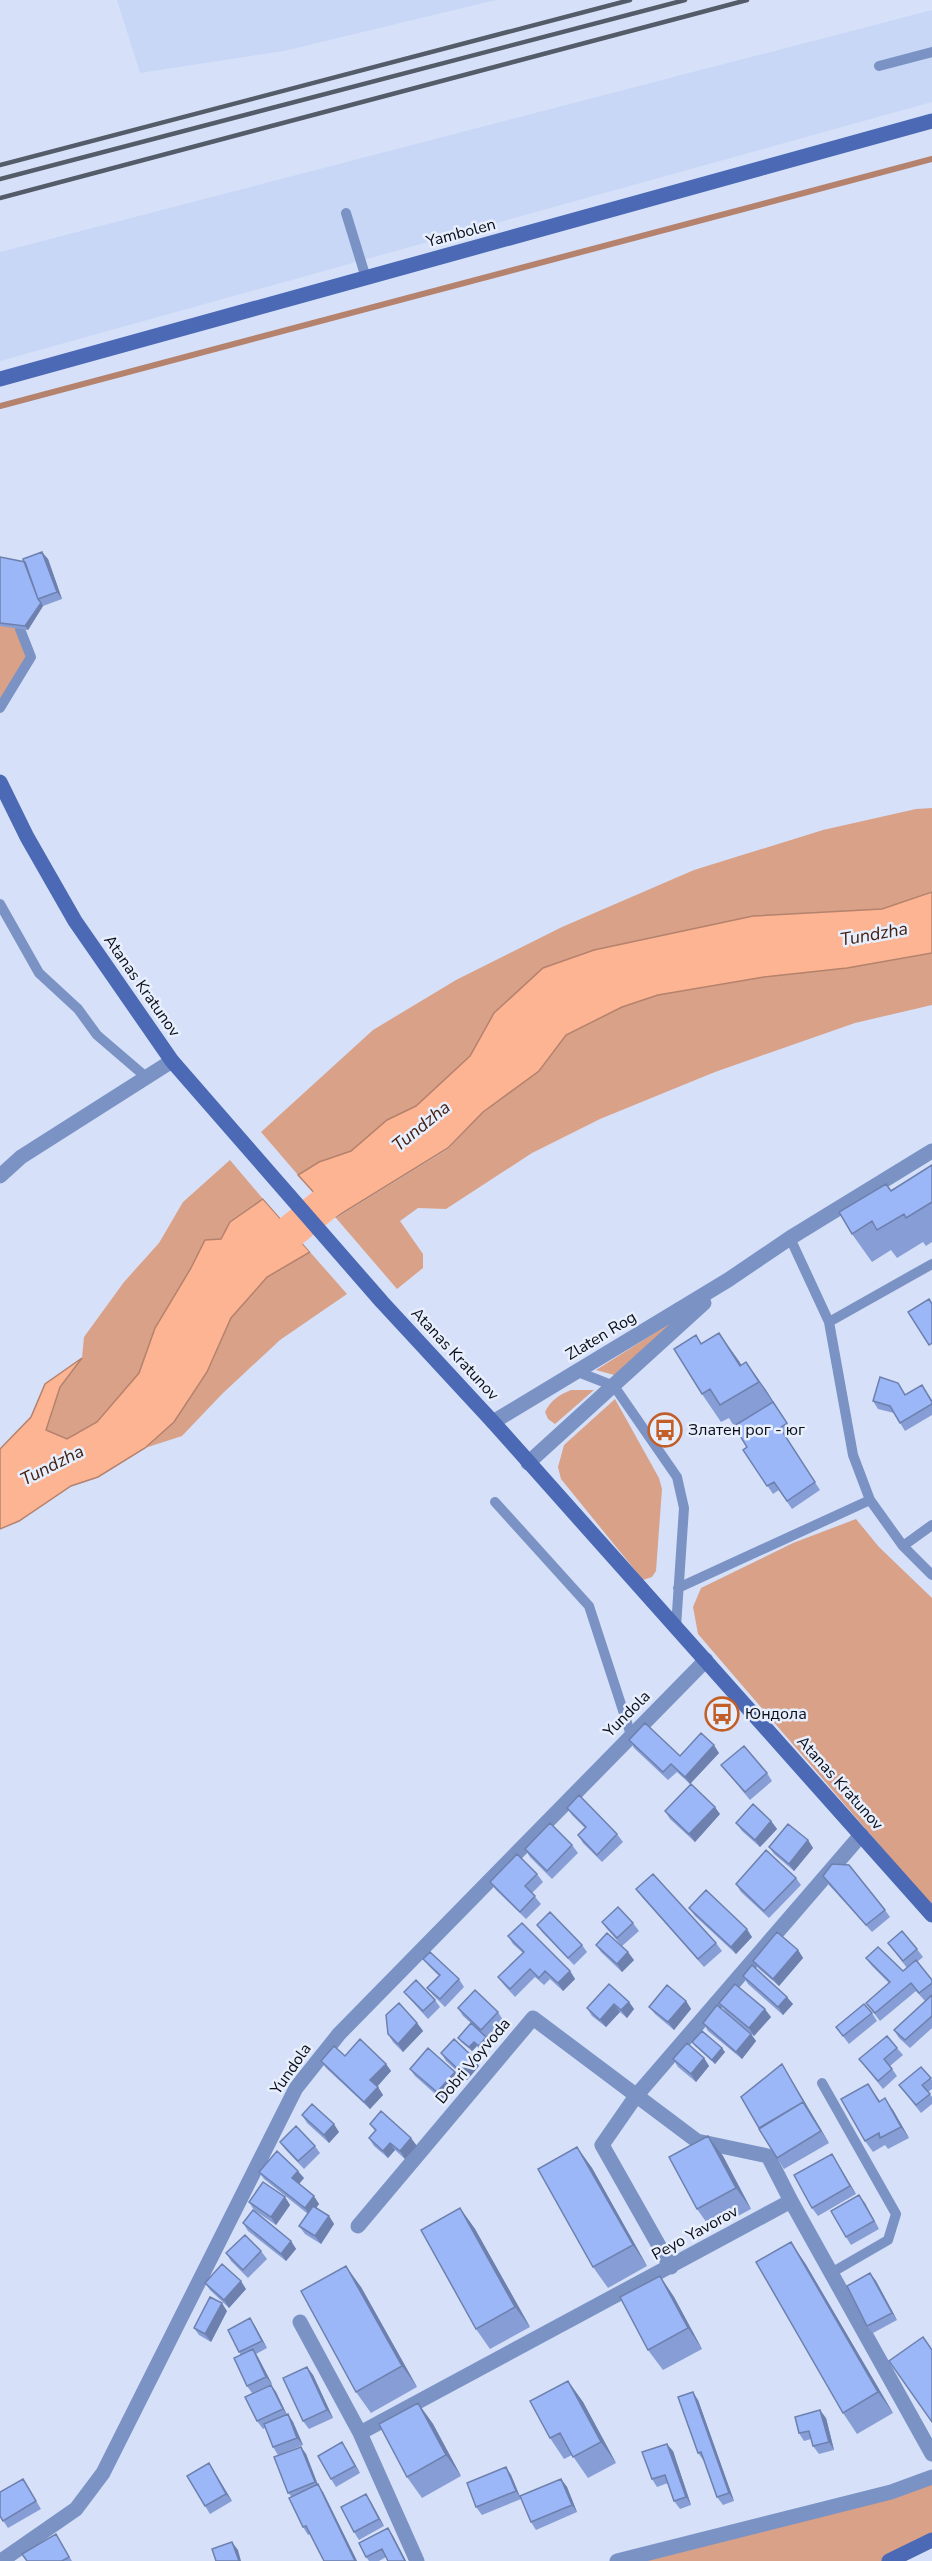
<svg xmlns="http://www.w3.org/2000/svg" width="932" height="2561" font-family="'Nunito Sans',sans-serif">
<style>
.built{fill:#c9d7f6}
.green{fill:#d9a188}
.water{fill:#fdb492;stroke:#b4826d;stroke-width:1.5}
.pier{fill:#d6e1f9}
.lines{fill:none;stroke-linecap:round;stroke-linejoin:round}
.stream{stroke:#b4826d;stroke-width:6}
.river{stroke:#fdb492;stroke-width:34}
.service{stroke:#7b92c5;stroke-width:10}
.minor{stroke:#7b92c5;stroke-width:15}
.tertiary{stroke:#7b92c5;stroke-width:15}
.secondary{stroke:#4b69b4;stroke-width:15}
.rail{stroke:#545b69;stroke-width:4.5}
.wall{fill:#869dd5}
.shaded-wall{fill:#6d80ae}
.building{fill:#9cb7f8;stroke:#6d80ae;stroke-width:1.5}
.labels{text-anchor:middle;dominant-baseline:central;stroke-width:5;stroke-linejoin:round;paint-order:stroke}
.street-label{font-size:16px;fill:#0a0e16;stroke:#e7eefd}
.poi-label{font-size:16px;fill:#0a0e16;stroke:#e7eefd;text-anchor:start}
.water-label{font-size:18px;font-style:italic;fill:#442110;stroke:#e7eefd}
</style>
<rect width="100%" height="100%" fill="#d6e1f9"/>
<path class="built" d="M117,0H496L284,51L140,73Z
M932,10V102L0,361V252Z"/>
<path class="green" d="M0,572L31,657L0,708Z
M932,808V892L882,909L753,916L594,950L543,968L494,1013L470,1056L416,1106L387,1120L351,1152L319,1162L298,1175L261,1132L373,1030L456,980L562,927L694,870L823,830L916,809Z
M932,953V1005L855,1023L715,1072L600,1119L532,1153L446,1209L418,1208L400,1221L423,1254V1268L397,1289L336,1218L448,1149L483,1112L539,1071L566,1035L622,1007L658,995L764,976L847,968Z
M230,1160L263,1199L230,1222L221,1239L205,1240L191,1268L155,1328L139,1373L97,1422L67,1440L46,1430L60,1387L82,1358L84,1337L124,1282L159,1243L183,1202Z
M310,1252L347,1294L280,1340L222,1394L182,1436L145,1448L174,1422L207,1372L231,1318L267,1277Z
M683,1315L614,1375L596,1370Z
M571,1390H594L555,1424L548,1419L545,1412C551,1400 559,1395 571,1390Z
M615,1399L659,1478L662,1489L656,1571L652,1577L643,1580L561,1479L558,1467L564,1445Z
M856,1519L879,1547L932,1598V1906L698,1634L693,1607L701,1588L793,1543Z
M932,2477V2540L889,2561H617Z"/>
<path class="water" d="M932,892V953L847,968L764,977L658,995L622,1007L566,1035L539,1071L483,1112L448,1148L336,1217L298,1175L319,1162L351,1151L387,1120L416,1106L470,1056L494,1013L543,968L594,950L753,916L882,909Z
M263,1199L310,1252L267,1277L231,1318L207,1372L174,1422L145,1448L98,1477L71,1486L19,1521L0,1529V1449L31,1417L45,1384L82,1358L60,1387L46,1430L67,1439L97,1422L139,1373L155,1328L191,1268L205,1240L221,1239L230,1222Z"/>
<path class="pier" d="M261,1196L266,1197L312,1250V1254Z"/>
<g class="lines">
<path class="stream" d="M0,406L932,159"/>
<path class="river" d="M254,1261L362,1174"/>
<path class="service" d="M879,66L932,52
M346,213L366,278
M0,708L31,657L20,629
M0,904L39,973L78,1009L97,1035L146,1077
M790,1238L829,1322L853,1455L870,1500L903,1546L932,1575
M829,1322L932,1264
M578,1372L614,1386L677,1477L684,1508L676,1627
M495,1502L589,1606L631,1735
M903,1546L932,1525
M678,1588L870,1500
M822,2083L896,2214L888,2240L831,2273"/>
<path class="minor" d="M0,1176L21,1157L172,1061
M358,2226L533,2018L697,2141L768,2156L791,2201
M671,2267L602,2145L636,2096L861,1835
M300,2322L360,2433L417,2561
M360,2433L791,2201L932,2454
M1,2561L76,2509L103,2473L296,2088L339,2034L706,1660
M617,2561L891,2492L932,2477"/>
<path class="tertiary" d="M493,1422L728,1280L790,1238L932,1151
M528,1463L704,1303"/>
<path class="secondary" d="M0,379L932,121
M0,782L27,837L75,921L172,1061L382,1302L493,1422L932,1915
M889,2561L932,2540"/>
<path class="rail" d="M0,165L630,0
M0,179L685,0
M0,198L747,0"/>
</g>
<path class="wall" d="M0,557L25,562L48,559L62,599L43,606L28,630L0,626Z
M932,1165V1242L926,1246L923,1242L897,1258L891,1250L872,1262L852,1234L891,1190Z
M696,1335L702,1344L741,1365L746,1362L766,1390L792,1431L785,1436L820,1490L792,1509L779,1490L773,1494L743,1450L747,1447L729,1418L721,1422L702,1394Z
M922,1385L932,1400V1415L905,1431L894,1413L878,1409L873,1401L906,1395Z
M629,1740L680,1756L719,1753L690,1784L677,1772L668,1780L634,1748Z
M721,1765L767,1773L772,1781L750,1800Z
M567,1808L617,1834L623,1842L602,1862L583,1843L578,1835L585,1828L572,1815Z
M665,1811L720,1814L695,1842L670,1819Z
M771,1821L777,1829L760,1847L742,1831L736,1823Z
M808,1840L813,1848L794,1871L774,1854L769,1847Z
M572,1845L578,1853L552,1879L530,1857L525,1849Z
M537,1874L543,1882L532,1893L541,1904L526,1919L496,1890L490,1882Z
M823,1876L885,1910L890,1917L872,1932L828,1884Z
M796,1878L801,1885L769,1918L741,1892L736,1884Z
M636,1889L716,1943L722,1951L704,1967L642,1897Z
M689,1908L752,1937L736,1954L695,1916Z
M602,1922L633,1923L639,1931L622,1946L607,1929Z
M537,1925L582,1945L587,1952L574,1965L542,1932Z
M508,1936L570,1971L575,1979L563,1991L550,1979L544,1985L535,1977L515,1997L504,1985L498,1977L523,1953L513,1944Z
M888,1943L917,1949L923,1957L917,1962L932,1980V2028L910,2048L899,2038L894,2030L925,2001L916,1991L880,2021L866,2003L889,1983L872,1966L866,1958L903,1971L907,1968Z
M596,1945L634,1960L622,1972L601,1952Z
M798,1950L803,1958L779,1986L758,1968L753,1961Z
M423,1959L459,1979L464,1987L445,2007L433,1995L427,1988L439,1976L429,1966Z
M743,1976L793,2004L783,2015L748,1984Z
M404,1992L435,2000L440,2007L428,2019L410,1999Z
M686,2001L691,2009L674,2030L655,2014L649,2007Z
M629,2002L634,2009L627,2018L620,2012L606,2027L592,2016L587,2008Z
M719,2003L771,2017L754,2036L725,2011Z
M458,2008L498,2012L503,2020L487,2037L489,2040L481,2050L477,2046L472,2051L461,2042L458,2038L472,2024L463,2016Z
M872,2013L877,2021L849,2044L836,2027Z
M417,2023L423,2031L403,2052L393,2042L388,2034Z
M703,2023L751,2034L756,2041L742,2059L708,2031Z
M692,2042L725,2052L715,2064L695,2046Z
M897,2048L903,2055L890,2066L897,2076L883,2089L859,2059Z
M441,2053L479,2066L467,2080L446,2061Z
M345,2056L386,2064L391,2071L377,2086L383,2095L370,2109L326,2068L321,2061Z
M704,2058L709,2066L696,2082L678,2067L673,2059Z
M782,2064L829,2143L784,2169L777,2158Z
M921,2067L932,2080V2089L928,2092L932,2097V2104L921,2113L899,2085Z
M410,2069L455,2072L460,2080L442,2100L415,2076Z
M868,2084L880,2101L893,2110L909,2138L888,2149L885,2145L873,2152L865,2141Z
M302,2115L339,2132L329,2143L307,2123Z
M370,2124L417,2146L405,2159L395,2150L388,2158L374,2146L369,2138L375,2131Z
M708,2136L723,2156L751,2209L712,2230L697,2209Z
M280,2142L315,2146L320,2153L304,2169L285,2149Z
M577,2147L592,2168L647,2266L608,2288L593,2267Z
M832,2154L856,2194L818,2216L812,2208Z
M259,2172L304,2178L299,2184L319,2204L316,2208L329,2216L334,2224L321,2244L305,2234L299,2226L308,2214L264,2179Z
M859,2195L879,2229L851,2245L846,2237Z
M285,2197L290,2205L276,2225L254,2210L249,2202Z
M460,2208L475,2229L530,2327L490,2349L476,2329Z
M243,2223L291,2241L296,2249L286,2261L248,2231Z
M261,2251L267,2259L248,2278L231,2261L226,2253Z
M805,2263L893,2413L857,2434L843,2413Z
M870,2273L876,2281L897,2320L873,2333L867,2326Z
M660,2276L674,2297L702,2349L663,2370L648,2350Z
M205,2283L246,2289L229,2308L210,2290Z
M361,2287L417,2387L371,2413L356,2392Z
M227,2311L211,2342L199,2335L194,2328Z
M250,2318L255,2326L267,2348L256,2354L272,2384L252,2393L247,2386L241,2355L239,2352Z
M307,2367L313,2375L333,2418L309,2429L303,2421Z
M568,2381L583,2402L616,2463L588,2478L572,2455L564,2459L550,2438Z
M271,2385L276,2392L287,2415L288,2414L293,2422L303,2445L278,2455L273,2447L265,2428L263,2429L257,2421Z
M698,2400L734,2501L723,2505L717,2497L704,2461L698,2453Z
M418,2403L433,2424L461,2476L422,2498L407,2477Z
M826,2418L834,2450L819,2454L813,2446L811,2439L804,2441L799,2433Z
M301,2447L306,2454L318,2485L323,2492L357,2561H324L310,2534L308,2535L303,2527L292,2497L288,2493Z
M347,2450L360,2473L336,2487L331,2479Z
M673,2451L691,2505L680,2509L674,2501L668,2483L657,2487L652,2479Z
M209,2463L232,2501L210,2514L205,2506Z
M506,2467L511,2475L521,2499L482,2515L476,2507Z
M23,2479L41,2509L8,2528L0,2516Z
M561,2479L567,2487L577,2512L536,2530L531,2522Z
M371,2502L384,2526L359,2540L354,2532Z
M56,2534L72,2561H27Z
M393,2536L406,2561H388L386,2557L379,2561H369L366,2557Z"/>
<path class="shaded-wall" d="M42,552L48,559L62,599L57,592Z
M41,603L43,606L28,630L25,626Z
M719,1333L739,1361L754,1385L740,1366Z
M746,1362L766,1390L792,1431L759,1382Z
M714,1745L719,1753L690,1784L685,1777Z
M715,1807L720,1814L695,1842L689,1834Z
M771,1821L777,1829L760,1847L755,1840Z
M808,1840L813,1848L794,1871L789,1864Z
M747,1929L752,1937L736,1954L731,1947Z
M798,1950L803,1958L779,1986L773,1979Z
M628,1952L634,1960L622,1972L617,1964Z
M570,1971L575,1979L563,1991L558,1983Z
M787,1997L793,2004L783,2015L778,2007Z
M686,2001L691,2009L674,2030L668,2022Z
M629,2002L634,2009L627,2018L621,2010Z
M614,2004L620,2012L606,2027L600,2020Z
M765,2009L771,2017L754,2036L749,2028Z
M417,2023L423,2031L403,2052L398,2044Z
M751,2034L756,2041L742,2059L736,2052Z
M486,2037L489,2040L481,2050L479,2046Z
M474,2042L477,2046L472,2051L469,2047Z
M722,2048L725,2052L715,2064L712,2060Z
M474,2058L479,2066L467,2080L461,2072Z
M704,2058L709,2066L696,2082L691,2074Z
M386,2064L391,2071L376,2088L370,2080Z
M782,2064L787,2072L829,2143L821,2131Z
M455,2072L460,2080L442,2100L437,2092Z
M378,2087L383,2095L370,2109L364,2102Z
M885,2098L893,2110L909,2138L901,2127Z
M334,2124L339,2132L329,2143L324,2135Z
M708,2136L723,2156L751,2209L736,2188Z
M411,2138L417,2146L405,2159L400,2151Z
M390,2143L395,2150L388,2158L383,2151Z
M577,2147L592,2168L647,2266L633,2245Z
M832,2154L837,2162L856,2194L850,2186Z
M298,2171L304,2178L298,2185L292,2178Z
M859,2195L865,2203L879,2229L874,2221Z
M314,2196L319,2204L310,2216L305,2208Z
M285,2197L290,2205L276,2225L271,2217Z
M460,2208L475,2229L530,2327L515,2307Z
M329,2216L334,2224L321,2244L315,2236Z
M291,2241L296,2249L286,2261L281,2254Z
M791,2242L805,2263L893,2413L878,2392Z
M346,2266L361,2287L417,2387L402,2366Z
M870,2273L876,2281L897,2320L892,2313Z
M660,2276L674,2297L702,2349L688,2328Z
M241,2281L246,2289L229,2308L224,2300Z
M222,2303L227,2311L211,2342L205,2334Z
M250,2318L255,2326L267,2348L262,2341Z
M253,2349L258,2357L272,2384L266,2377Z
M307,2367L313,2375L333,2418L327,2410Z
M568,2381L583,2402L616,2463L601,2442Z
M271,2385L276,2392L288,2417L283,2409Z
M693,2392L698,2400L734,2501L729,2493Z
M418,2403L433,2424L461,2476L446,2455Z
M820,2410L826,2418L834,2450L829,2442Z
M288,2414L293,2422L303,2445L297,2438Z
M342,2442L347,2450L360,2473L355,2466Z
M667,2444L673,2451L691,2505L686,2497Z
M301,2447L306,2454L318,2485L323,2492L357,2561H355L320,2489L315,2482Z
M209,2463L214,2471L232,2501L226,2494Z
M506,2467L511,2475L521,2499L516,2491Z
M561,2479L567,2487L577,2512L572,2505Z
M366,2494L371,2502L384,2526L379,2519Z
M388,2528L393,2536L406,2561H405Z
M232,2542L238,2550L241,2561H239Z"/>
<path class="building" d="M42,552L57,592L38,599L23,559Z
M0,557L25,562L38,599L41,603L25,626L0,623Z
M932,1165V1202L906,1218L904,1214L877,1230L872,1221L852,1234L839,1212L886,1184L891,1191Z
M929,1299L932,1304V1343L929,1345L908,1312Z
M719,1333L740,1366L746,1362L759,1382L720,1405L710,1389L702,1394L674,1349L696,1335L701,1344Z
M880,1377L898,1383L905,1395L922,1385L932,1402V1404L900,1423L890,1406L873,1401Z
M773,1402L787,1423L780,1428L815,1482L787,1501L774,1482L767,1486L743,1450L747,1447L734,1426Z
M645,1723L680,1756L701,1733L714,1745L685,1777L671,1764L663,1772L629,1740Z
M744,1746L767,1773L745,1792L721,1765Z
M691,1784L715,1807L689,1834L665,1811Z
M579,1795L617,1834L597,1855L578,1835L586,1827L567,1808Z
M753,1804L771,1821L755,1840L736,1823Z
M550,1823L572,1845L547,1871L525,1849Z
M788,1824L808,1840L789,1864L769,1847Z
M766,1850L796,1878L764,1911L736,1884Z
M517,1854L537,1874L525,1886L535,1896L520,1912L490,1882Z
M832,1864L849,1865L885,1910L866,1925L823,1876Z
M653,1874L716,1943L698,1959L636,1889Z
M706,1890L747,1929L731,1947L689,1908Z
M618,1907L633,1923L617,1938L602,1922Z
M550,1912L582,1945L568,1958L537,1925Z
M522,1923L570,1971L558,1983L545,1971L539,1978L530,1969L510,1989L498,1977L524,1952L508,1936Z
M902,1931L917,1949L903,1961L888,1943Z
M777,1932L798,1950L773,1979L753,1961Z
M607,1933L628,1952L617,1964L596,1945Z
M878,1947L903,1971L916,1960L932,1980V1983L919,1993L911,1983L875,2013L866,2003L890,1982L866,1958Z
M430,1952L459,1979L440,1999L427,1988L440,1975L423,1959Z
M752,1965L787,1997L778,2007L743,1976Z
M416,1980L435,2000L423,2011L404,1992Z
M609,1984L629,2002L621,2010L614,2004L600,2020L587,2008Z
M735,1984L765,2009L749,2028L719,2003Z
M667,1985L686,2001L668,2022L649,2007Z
M475,1990L498,2012L481,2030L458,2008Z
M932,1995V2016L905,2040L894,2030Z
M399,2003L417,2023L398,2044L388,2034L386,2015Z
M864,2004L872,2013L843,2036L836,2027Z
M717,2005L751,2034L736,2052L703,2023Z
M471,2023L486,2037L479,2046L474,2042L469,2047L458,2038Z
M702,2031L722,2048L712,2060L692,2042Z
M887,2036L897,2048L884,2059L892,2069L878,2081L859,2059Z
M360,2039L386,2064L370,2080L378,2087L364,2102L321,2061L334,2046L345,2056Z
M454,2039L474,2058L461,2072L441,2053Z
M687,2043L704,2058L691,2074L673,2059Z
M428,2048L455,2072L437,2092L410,2069Z
M782,2064L806,2106L803,2102L759,2128L741,2097Z
M921,2067L931,2078L922,2085L930,2094L916,2105L899,2085Z
M868,2084L879,2102L885,2098L901,2127L880,2138L879,2133L865,2141L841,2099Z
M803,2102L821,2131L777,2158L759,2129Z
M312,2104L334,2124L324,2135L302,2115Z
M381,2111L411,2138L400,2151L390,2143L383,2151L369,2138L376,2130L370,2124Z
M296,2126L315,2146L298,2161L280,2142Z
M708,2136L736,2188L697,2209L669,2157Z
M577,2147L633,2245L593,2267L538,2169Z
M277,2151L298,2171L292,2178L314,2196L305,2208L259,2172Z
M832,2154L850,2186L812,2208L794,2175Z
M263,2182L285,2197L271,2217L249,2202Z
M859,2195L874,2221L846,2237L831,2211Z
M313,2206L329,2216L315,2236L299,2226Z
M460,2208L515,2307L476,2329L421,2230Z
M253,2210L291,2241L281,2254L243,2223Z
M245,2235L261,2251L243,2270L226,2253Z
M791,2242L878,2392L843,2413L756,2262Z
M222,2264L241,2281L224,2300L205,2283Z
M346,2266L402,2366L356,2392L301,2291Z
M870,2273L892,2313L867,2326L847,2286Z
M660,2276L688,2328L648,2350L620,2297Z
M210,2297L222,2303L205,2334L194,2328Z
M250,2318L262,2341L239,2352L228,2330Z
M923,2337L932,2350V2422L889,2361Z
M253,2349L266,2377L247,2386L234,2358Z
M307,2367L327,2410L303,2421L283,2378Z
M568,2381L601,2442L573,2457L560,2433L550,2438L530,2401Z
M271,2385L283,2409L257,2421L245,2397Z
M693,2392L729,2493L717,2497L701,2452L698,2453L678,2397Z
M418,2403L446,2455L407,2477L379,2424Z
M820,2410L829,2442L813,2446L809,2431L799,2433L795,2417Z
M288,2414L297,2438L273,2447L264,2424Z
M342,2442L355,2466L331,2479L318,2456Z
M667,2444L686,2497L674,2501L665,2475L652,2479L642,2452Z
M301,2447L315,2482L288,2493L274,2457Z
M209,2463L226,2494L205,2506L187,2476Z
M506,2467L516,2491L476,2507L467,2483Z
M23,2479L36,2501L3,2521L0,2516V2492Z
M561,2479L572,2505L531,2522L520,2496Z
M318,2484L355,2561H324L306,2526L303,2527L289,2498Z
M366,2494L379,2519L354,2532L341,2507Z
M388,2528L405,2561H388L382,2549L366,2557L359,2543Z
M56,2534L69,2557L62,2561H27L22,2554Z
M232,2542L239,2561H216L212,2549Z"/>
<defs>
<g id="bus-ring" transform="scale(1.725)"><circle r="9.5" fill="#e7eefd" stroke="#c25e28" stroke-width="1.5"/><path d="M-5-6H5V4H4V6H2V4H-2V6H-4V4H-5ZM-3.5-4V0h7V-4ZM-3.5 1.2v1.5H-2V1.2ZM2 1.2v1.5H3.5V1.2Z" fill="#c25e28"/></g>
</defs>
<g fill-rule="evenodd">
<use href="#bus-ring" x="665" y="1430"/>
<use href="#bus-ring" x="722" y="1714"/>
</g>
<g class="labels">
<g class="street-label">
<text transform="translate(461 233) rotate(-15)">Yambolen</text>
<text transform="translate(142 986) rotate(55)">Atanas Kratunov</text>
<text transform="translate(601 1336) rotate(-31)">Zlaten Rog</text>
<text transform="translate(455 1354) rotate(47)">Atanas Kratunov</text>
<text transform="translate(627 1714) rotate(-45)">Yundola</text>
<text transform="translate(840 1783) rotate(48)">Atanas Kratunov</text>
<text transform="translate(473 2061) rotate(-50)">Dobri Voyvoda</text>
<text transform="translate(291 2069) rotate(-55)">Yundola</text>
<text transform="translate(695 2233) rotate(-29)">Peyo Yavorov</text>
</g>
<g class="poi-label">
<text x="688" y="1430">Златен рог - юг</text>
<text x="745" y="1714">Юндола</text>
</g>
<g class="water-label">
<text transform="translate(874 934) rotate(-10)">Tundzha</text>
<text transform="translate(421 1126) rotate(-39)">Tundzha</text>
<text transform="translate(52 1465) rotate(-27)">Tundzha</text>
</g>
</g>
</svg>
